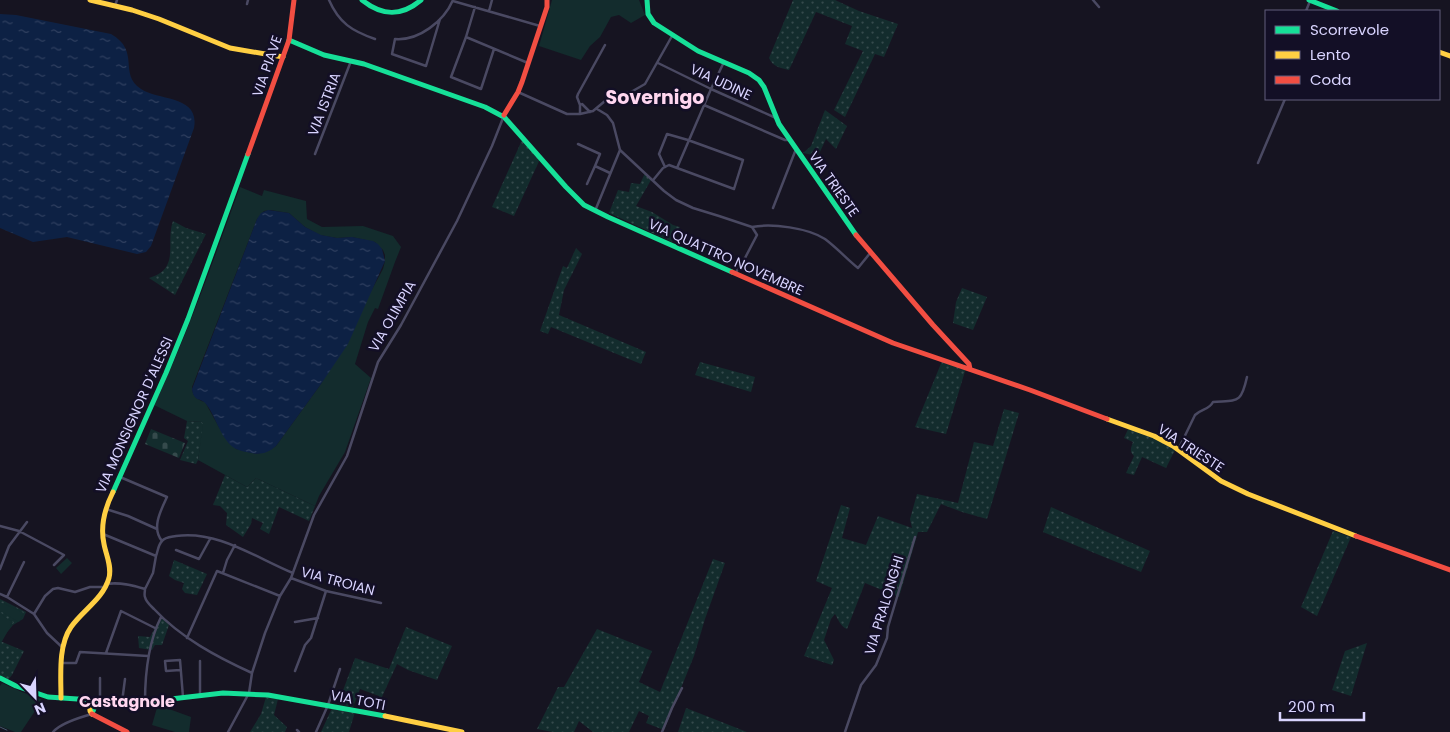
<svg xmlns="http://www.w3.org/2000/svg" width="1450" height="732" font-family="Poppins,sans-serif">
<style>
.grass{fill:url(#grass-dots)}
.cemetery{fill:url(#cemetery-stones)}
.green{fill:#132c2d;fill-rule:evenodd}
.water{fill:url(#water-ripples)}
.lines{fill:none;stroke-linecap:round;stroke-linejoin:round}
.street{stroke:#4a4962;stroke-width:2.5}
.fast{stroke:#16e098;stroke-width:5}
.slow{stroke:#ffcf43;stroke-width:5}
.jam{stroke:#f24e42;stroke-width:5}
.rail{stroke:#43596b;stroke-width:1;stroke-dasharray:8 6;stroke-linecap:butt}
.labels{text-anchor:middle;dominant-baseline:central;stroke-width:5;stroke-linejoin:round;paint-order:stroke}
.street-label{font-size:14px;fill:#d9d4ff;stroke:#130f26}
.quarter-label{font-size:16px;font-weight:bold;fill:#ffd6f0;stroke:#130f26}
.district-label{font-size:19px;font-weight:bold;fill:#ffd6f0;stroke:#130f26}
</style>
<defs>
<pattern id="grass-dots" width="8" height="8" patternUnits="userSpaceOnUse" patternTransform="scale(1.25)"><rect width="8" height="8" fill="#132c2d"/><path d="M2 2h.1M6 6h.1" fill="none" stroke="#354a4c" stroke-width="1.8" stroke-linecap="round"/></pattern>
<pattern id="cemetery-stones" width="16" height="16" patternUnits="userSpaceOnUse" patternTransform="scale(1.25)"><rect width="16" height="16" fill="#132c2d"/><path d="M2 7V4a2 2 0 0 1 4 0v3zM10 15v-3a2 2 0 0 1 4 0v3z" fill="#354a4c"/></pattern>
<pattern id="water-ripples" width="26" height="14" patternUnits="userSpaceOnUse" patternTransform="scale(1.25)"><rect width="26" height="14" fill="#0d2144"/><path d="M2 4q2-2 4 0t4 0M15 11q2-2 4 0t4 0" fill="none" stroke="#304060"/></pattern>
</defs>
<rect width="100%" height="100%" fill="#161421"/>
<path class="grass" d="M793,0H835L859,11L898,24L884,57L875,54L845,117L834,110L863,51L845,44L852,26L816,12L789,70C781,68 773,67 769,58Z
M825,110L847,126L836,149L826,139L818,156L803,153L811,146Z
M522,140L540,159L514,216L492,207Z
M645,173L651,180L636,206L652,212L673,225L680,227L672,242L609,213L618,190L629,192L631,183L640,184Z
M173,221L186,228L206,234L175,295L149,278C181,269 165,243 173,221Z
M576,248L582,254L564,290L559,315L646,352L641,364L551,327L548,334L540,331L563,266L567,268Z
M962,288L987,297L973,330L953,323L956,302Z
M942,361L966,368L946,434L915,427Z
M700,362L755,377L751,392L695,375Z
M1004,409L1019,413L987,519L962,512L941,504L927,532H918L899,597L865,583L847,629C841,627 838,619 835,614L831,619L824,640L834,660L832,665L804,656L832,588L816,581L841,505L850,508L842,538L866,545L878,516L912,528L910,519L917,494L958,503L974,442L993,446Z
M187,421L202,422L204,424L198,460L196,464L180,460L188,441L184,438Z
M1129,427L1160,439L1175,450L1166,468L1142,457L1134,475L1126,473L1134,456C1129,451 1131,448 1133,442L1124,438Z
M225,475L247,487L256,478L315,506L309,521L279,507L269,534L260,529L263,523L252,518L251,524L243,537L226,525L227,513L220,506L213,505Z
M1051,507L1150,551L1141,572L1043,532Z
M1333,531L1351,537L1317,616L1301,607Z
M713,559L725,563L705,619L694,656L664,730L646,723L649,716L639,711L629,732H593L579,721L574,732H553L537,729L558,687H564L597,629L652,651L639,682L660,692Z
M174,560L207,574L197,595L185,593L182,589L184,583L175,580L169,576Z
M0,599L26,612L23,619L13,625L0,641L24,651L12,675L8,680L0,676Z
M161,617L169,625L162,645H155L152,650L139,648L138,636L150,637Z
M406,627L452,646L437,680L408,670L397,664L381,699H379V696L360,689L353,707L338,704L355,658L389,669Z
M1367,643L1351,696L1332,690L1345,651Z
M266,697L278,699L274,715L287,727L285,732H250L261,714Z
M332,708L355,712L349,732H321Z
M686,708L747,732H678Z"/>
<path class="cemetery" d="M151,429L185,443L179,458L145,444Z"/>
<path class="green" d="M552,0H639L645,15L631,23L619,15L611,17L600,37L590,46L581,60L539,46Z
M240,187L262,196L264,190L306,201L307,219L322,227L363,226L393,236L401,247L395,262L378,309L375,308L368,322L355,364L371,378L345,452L319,496L315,506L256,478L247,487L198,460L203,424L202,422L187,421L154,405C188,334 213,261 240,187ZM270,210L289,213L305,227L320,235L337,238L352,237L375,242L383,250L385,255V261L383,269L321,384L276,446L268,451L257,454L236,449L227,440L220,429L205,402C197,400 192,396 192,387L257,219L264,211Z
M67,558L72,563L61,574L56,568Z
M0,602L24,613L19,622L0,611Z
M0,614L13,622L0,645Z
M2,683L22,692L41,699L35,711L21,732H15L0,726V686Z
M164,703V705L169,709L191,717L189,732H175L152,725L158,704Z"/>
<path class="water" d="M0,14L16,15L111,34C141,51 118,74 141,89C159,101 200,95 194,128L151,246L146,252L137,254L67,237L33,242L0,228Z
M268,210L289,213L305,227L321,235L337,238L352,237L373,241L378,244L382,249L385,261L348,344L321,384L276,446C268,453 261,455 251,453C247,452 240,451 236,449C221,441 216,416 206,404C201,397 194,403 192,389L257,219L261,213Z"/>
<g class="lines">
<path class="street" d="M329,0C339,23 352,31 375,39
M1093,0L1099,7
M453,1L540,26
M247,4L248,0
M115,6L117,0
M475,7L466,37L451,77L481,89L494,49
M489,11L492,0
M1306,11L1310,1
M440,19L426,66L392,54L395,39C419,41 444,21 453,0
M466,37L528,63
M658,63L711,89L776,118
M518,92L567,114H580L593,111L611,96L631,92L645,84L672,36
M580,105L577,97L578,94L605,45
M704,105L785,140H790
M597,109L607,115L613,123L620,150L664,191L676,200L693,208L719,216L752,227L757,235L745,258L735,274
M580,114V105L582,104L590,112
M578,144L600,154L595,166L610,173
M315,154L351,61
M1258,163L1285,99
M677,168L711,89L724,62
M654,179L663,168L669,165L734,189L743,160L688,140L667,134L659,154L665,167
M587,184L595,166
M773,208L796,149
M595,211L620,150
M752,227C772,223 808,228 825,239C837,248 847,259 858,268L871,252
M1178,450L1195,415C1201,409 1209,410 1213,402C1238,400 1241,404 1247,377
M120,477L167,497C161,510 151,528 162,541
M106,509L128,516L157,529
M0,526L19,531L64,555L54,565
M103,534L156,556C158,551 158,545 162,541C165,537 171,537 176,536C218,530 256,558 293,573
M176,550L199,559L210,539
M0,569L9,546L27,522
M223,573L227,560L235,545
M291,578L326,591L381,603
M106,584C120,582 132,585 145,589C145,591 144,595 145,597C146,602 151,606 154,609C181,638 217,657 252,673
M145,589L153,573L156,556
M0,594L7,597L34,614L47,633L63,648
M7,597L24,562
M34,614L45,596L53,589L58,588L75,592L90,587H104
M295,622L318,618
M187,638L217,571L280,596
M106,653L121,611L155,628
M62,663H76L80,652L148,656
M180,670L166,671L165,661L180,660L183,697
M295,671L305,645L311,638L326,591
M200,696V661
M100,700V678
M122,702L125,679
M145,702C145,673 148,643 161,617
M297,730L299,732
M53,732C60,724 81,717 92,714
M228,732L249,693L252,673L265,633L280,596L291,578L314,515L347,456L378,362L401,325L457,221L492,146L503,118
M316,732L328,705L340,669
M662,732L672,708L682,688
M845,732L861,685L876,665L887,638L888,627L915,537"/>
<path class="fast" d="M362,0C382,16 401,17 421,0
M647,0L648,14L654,23L698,51L749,73L759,80L764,87L779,124L856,235
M1309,0L1337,11
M289,40L324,55L364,64L485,107L502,116
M505,118L566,187L584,205L608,217L732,272
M113,492L166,373L188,319L248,154
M0,678L16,686L48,697L136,703L223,693L268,695L385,716
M92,714L97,700"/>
<path class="slow" d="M90,0L132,10L159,19L230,48L283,57
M1439,52L1450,56
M1107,419L1154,436L1173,446L1221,481L1248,494L1356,536
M61,698C61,675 58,646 71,627C83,610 103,599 109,578C112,566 106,555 104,544C100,526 105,508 113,492
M89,699L90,711L92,714
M385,716L462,732"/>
<path class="jam" d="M504,115L518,92L522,82L547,7V0
M248,154L289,40L294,0
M856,235L933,325L969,364L970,369
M732,272L893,343L1030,390L1107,419
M1356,536L1450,570
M92,714L127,732"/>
<path class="rail" d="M0,727L11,732"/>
</g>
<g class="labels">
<g class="street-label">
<text transform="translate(267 66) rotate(-71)">VIA PIAVE</text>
<text transform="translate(721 82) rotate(25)">VIA UDINE</text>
<text transform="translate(324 104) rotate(-69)">VIA ISTRIA</text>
<text transform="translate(834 184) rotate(55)">VIA TRIESTE</text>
<text transform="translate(726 257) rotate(24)">VIA QUATTRO NOVEMBRE</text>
<text transform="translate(392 316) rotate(-60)">VIA OLIMPIA</text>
<text transform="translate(134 415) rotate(-66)">VIA MONSIGNOR D'ALESSI</text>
<text transform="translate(1191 448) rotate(33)">VIA TRIESTE</text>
<text transform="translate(338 581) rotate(15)">VIA TROIAN</text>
<text transform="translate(884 605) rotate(-73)">VIA PRALONGHI</text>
<text transform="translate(358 700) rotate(11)">VIA TOTI</text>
</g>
<g class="quarter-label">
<text x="127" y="701">Castagnole</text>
</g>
<g class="district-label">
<text x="655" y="97">Sovernigo</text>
</g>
</g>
<rect x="1265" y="10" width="175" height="90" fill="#130f26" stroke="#625e7d"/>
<rect x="1275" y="26" width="25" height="8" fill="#16e098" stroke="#625e7d"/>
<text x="1310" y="35" font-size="15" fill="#d9d4ff">Scorrevole</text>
<rect x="1275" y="51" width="25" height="8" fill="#ffcf43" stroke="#625e7d"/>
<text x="1310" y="60" font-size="15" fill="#d9d4ff">Lento</text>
<rect x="1275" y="76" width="25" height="8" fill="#f24e42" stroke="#625e7d"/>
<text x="1310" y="85" font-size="15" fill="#d9d4ff">Coda</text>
<g transform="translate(35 697) rotate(157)" stroke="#130f26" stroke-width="4" paint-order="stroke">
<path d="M0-4L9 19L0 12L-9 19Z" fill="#d9d4ff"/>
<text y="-8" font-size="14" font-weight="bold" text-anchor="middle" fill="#d9d4ff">N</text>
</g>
<path d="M1280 712v8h84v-8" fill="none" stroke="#d9d4ff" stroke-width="2.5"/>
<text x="1288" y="712" font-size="15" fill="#d9d4ff" stroke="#130f26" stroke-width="4" paint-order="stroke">200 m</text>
</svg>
